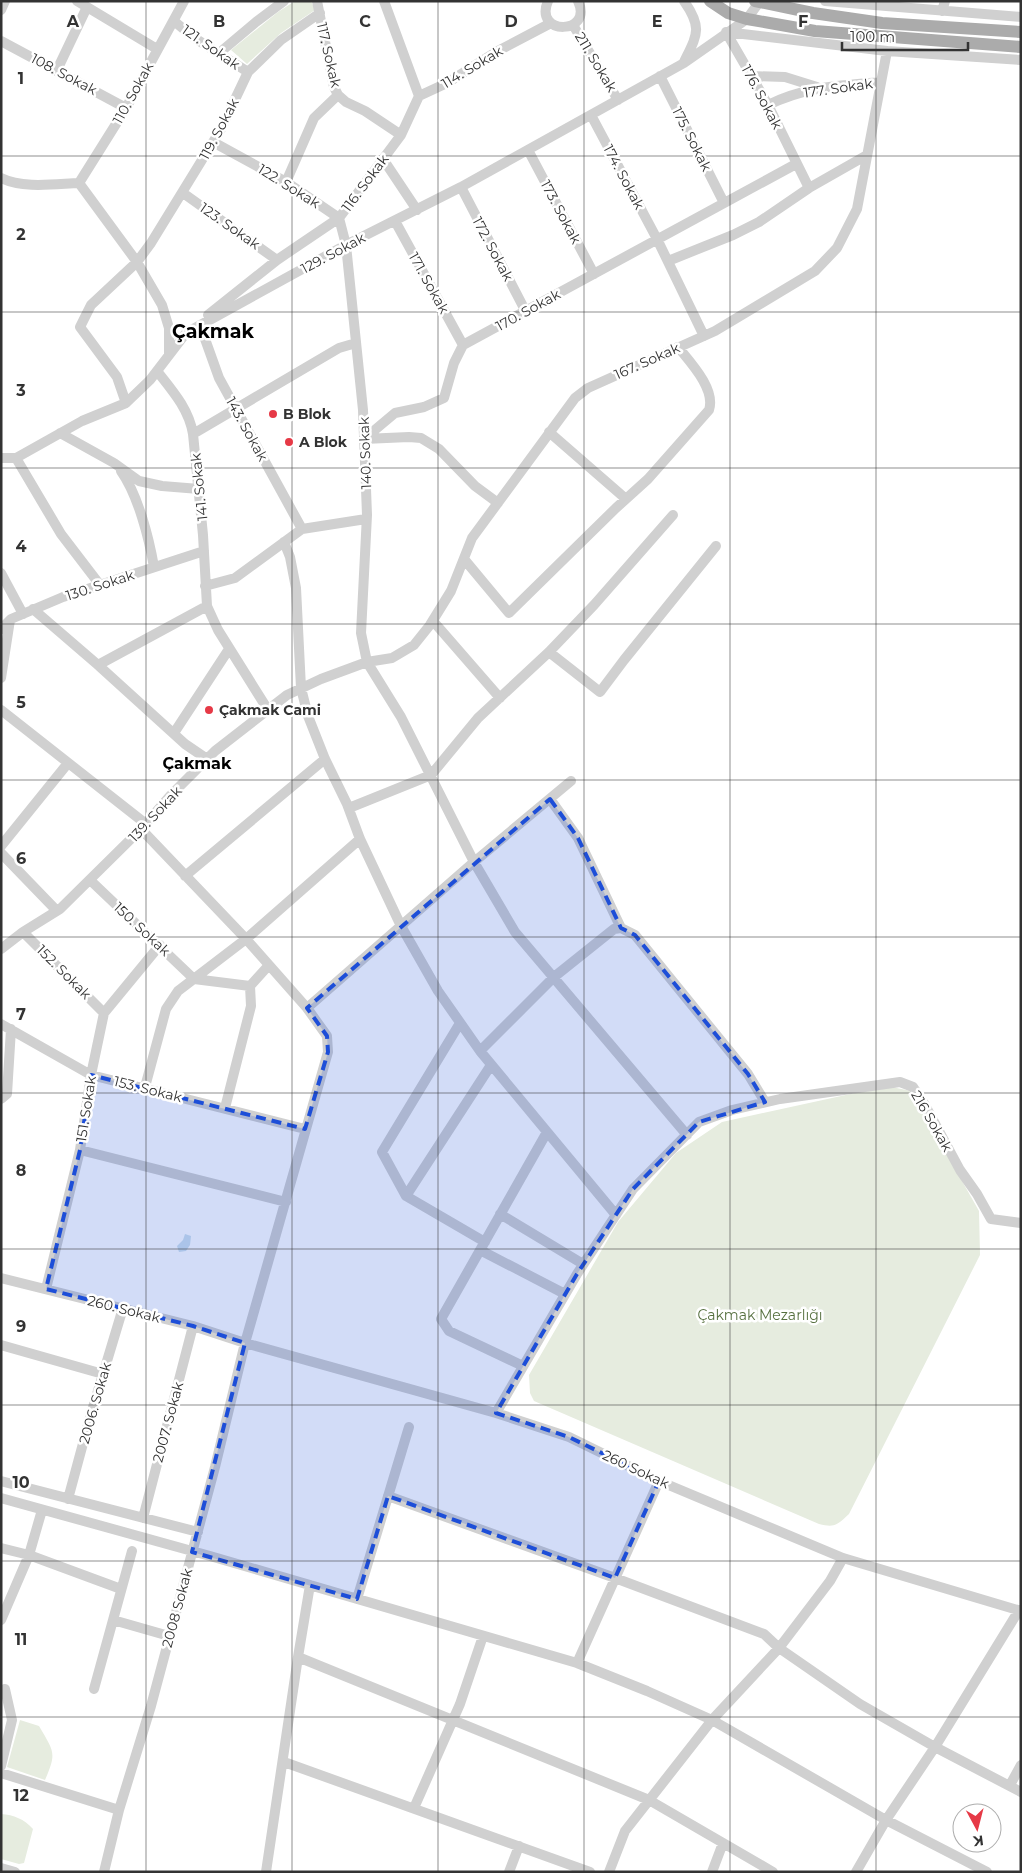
<svg xmlns="http://www.w3.org/2000/svg" width="1022" height="1873" font-family="Montserrat,sans-serif">
<style>
.green{fill:#e6ecdf}
.water{fill:#cfe2ee}
.lines{fill:none;stroke-linecap:round;stroke-linejoin:round}
.minor{stroke:#d0d0d0;stroke-width:10}
.major{stroke:#ababab;stroke-width:12}
.marked{fill:#1d4ed8;fill-opacity:0.2;stroke:#1d4ed8;stroke-width:4;stroke-dasharray:10 6;stroke-linejoin:round}
.grid{fill:none;stroke:#333;stroke-width:1;stroke-opacity:0.55}
.poi-dot{fill:#e63946;stroke:#fff;stroke-width:2}
.labels{text-anchor:middle;dominant-baseline:central;stroke-width:5;stroke-linejoin:round;paint-order:stroke}
.street-label{font-size:14px;fill:#333;stroke:#fff}
.poi-label{font-size:14px;font-weight:bold;fill:#333;stroke:#fff;text-anchor:start}
.park-label{font-size:14px;fill:#56703f;stroke:#fff}
.quarter-label{font-size:16px;font-weight:bold;fill:#000;stroke:#fff}
.district-label{font-size:19px;font-weight:bold;fill:#000;stroke:#fff}
.grid-label{font-size:16px;text-anchor:middle;font-weight:bold;fill:#333;stroke:#fff;stroke-width:5;stroke-linejoin:round;paint-order:stroke}
</style>
<rect width="100%" height="100%" fill="#fff"/>
<path class="green" d="M295,1H311L315,10L281,33L247,64L231,50L278,12Z
M887,1086L911,1091L979,1211L980,1255L849,1514C837,1525 835,1528 819,1524L534,1401L530,1393L529,1375L618,1222L676,1153L722,1122Z
M20,1720L39,1726C54,1752 57,1752 45,1780L7,1767Z
M1,1814C14,1815 24,1819 33,1829L24,1863L19,1864L1,1859Z"/>
<path class="water" d="M185,1234L191,1236L190,1245L186,1251L179,1252L177,1246L183,1240Z"/>
<g class="lines">
<path class="minor" d="M77,1L157,49
M317,1L334,87L338,95L346,102L365,111L401,135
M548,1C533,36 594,35 578,1
M684,1C703,28 697,35 684,62
M825,1L1021,17
M1,10L5,1
M942,11L945,1
M174,21L193,37L248,72
M573,25L618,100
M726,32L887,51L1021,60
M726,32L768,105L809,188
M1,41L126,108
M218,54L256,22L284,1
M57,70L87,7
M660,76L724,203
M751,76L785,77L817,87
M419,96L447,83L496,52L551,23
M768,105C807,86 839,86 881,82
M591,115L657,239L704,336
M213,142L286,182L339,218L346,245L363,410L367,515L361,633L367,662L401,717L474,862L515,932L687,1135
M528,150L594,274
M383,159L417,210
M1,178C23,189 55,184 79,183L137,262L162,305L169,328V354
M286,182L314,118L338,95
M79,183L126,108L184,1
M461,187L526,312
M183,193L277,260
M395,221L463,345
M668,261L733,235L759,222L809,188L867,155
M208,315L277,260L339,218L401,135L419,96L384,1
M200,325L219,378L302,529
M157,371C172,390 189,409 193,434
M126,403L117,377L80,327L91,305L137,262L151,243L221,129L248,72L281,40L320,13
M549,432L626,499
M60,433L114,463L139,481L162,486L199,489
M364,439L395,413L424,407L444,398L454,363L463,345L796,164
M364,439L409,437L421,438L439,449L475,486L498,503
M1,458H16L82,421L126,403L150,380L186,333L346,245L461,187L684,63L747,19L760,1
M16,458L61,534L100,585
M121,471C138,495 149,538 154,567
M284,542L290,557L296,588L301,688L308,716L325,759L347,804L360,839L401,926L438,991L480,1051L616,1215
M464,559L509,613L616,508L648,479L709,410C716,389 690,362 678,347
M1,573L23,614
M205,586L235,578L302,529L366,519
M33,609L98,665L185,744L207,759
M433,621L500,698
M1,629L11,619L63,597L204,551
M549,652L600,692L624,660L716,546
M98,665L207,606
M1,678L10,620
M1,710L146,824
M268,710L218,630L207,606L203,535L193,434L339,348L356,343
M174,733L229,649
M550,799L578,838L621,928
M349,808L431,775L478,718L549,652L594,605L673,515
M1,846L68,763
M1,853L57,911
M185,876L325,759
M90,880L194,979
M23,932L104,1013
M1,949L23,932L60,909L141,829L170,796L215,751L287,695L321,679L367,662L392,658L414,645L430,625L451,591L472,538L575,398L588,388L715,331L815,271L837,248L857,209L887,51
M194,979L250,986
M307,1008L474,862L571,781
M460,1023L382,1152L406,1196L485,1242
M1,1024L91,1075L305,1129
M480,1051L554,977L614,929L621,928L635,935L748,1074L765,1102
M145,1087L166,1009L178,991L246,939L360,839
M1,1099L7,1094L11,1029
M225,1108L251,1006L250,986L269,965
M80,1150L286,1202
M406,1196L491,1065
M500,1214L583,1264
M480,1250L565,1294
M1,1278L193,1326L245,1343L496,1413L569,1437L659,1481L843,1558L1021,1611
M46,1289L80,1150L91,1075L104,1013L160,945
M1,1345L103,1374
M523,1366L449,1331L441,1319L547,1132
M496,1413L577,1274L633,1189L699,1122L732,1110L780,1099L900,1082L913,1087L925,1105L960,1170L977,1194L991,1219L1021,1223
M1,1481L198,1532
M388,1496L615,1578L764,1634L779,1648L860,1704L935,1747L1021,1792
M1,1498L210,1556L577,1663L647,1691L712,1720L886,1820L987,1872
M68,1499L91,1414L123,1308
M143,1518L193,1326
M1,1548L29,1555L121,1589
M357,1599L409,1427
M1,1620L29,1555L42,1510
M113,1620L169,1636
M298,1657L649,1800L773,1872
M577,1663L659,1481
M94,1689L132,1551
M284,1762L590,1872
M1,1766L12,1720L5,1689
M1,1773L119,1810
M1010,1785L1021,1765
M414,1808L460,1704L483,1636
M1,1868L15,1872
M104,1872L119,1810L151,1706L215,1467L245,1343L328,1052L327,1036L307,1008L246,939L141,829
M266,1872L298,1657L310,1585
M509,1872L519,1846
M609,1872L625,1831L712,1720L779,1648L830,1581L843,1558
M712,1872L723,1843
M856,1872L886,1820L935,1747L1019,1610"/>
<path class="major" d="M710,1L728,13L747,19L815,31L1021,47
M755,1L813,13L882,23L1021,32"/>
</g>
<path class="marked" d="M550,799L578,838L621,928L635,935L748,1074L765,1102L699,1122L633,1189L577,1274L496,1413L569,1437L659,1481L615,1578L388,1496L357,1599L192,1552L245,1343L193,1326L46,1289L80,1150L91,1075L305,1129L328,1052L327,1036L307,1008Z"/>
<path class="grid" d="M146,1V1872M292,1V1872M438,1V1872M584,1V1872M730,1V1872M876,1V1872M1,156H1021M1,312H1021M1,468H1021M1,624H1021M1,780H1021M1,937H1021M1,1093H1021M1,1249H1021M1,1405H1021M1,1561H1021M1,1717H1021"/>
<g class="poi-dot">
<circle cx="273" cy="414" r="5"/>
<circle cx="289" cy="442" r="5"/>
<circle cx="209" cy="710" r="5"/>
</g>
<g class="labels">
<g class="street-label">
<text transform="translate(211 47) rotate(35)">121. Sokak</text>
<text transform="translate(329 55) rotate(77)">117. Sokak</text>
<text transform="translate(596 62) rotate(59)">211. Sokak</text>
<text transform="translate(472 67) rotate(-31)">114. Sokak</text>
<text transform="translate(64 74) rotate(28)">108. Sokak</text>
<text transform="translate(838 88) rotate(-8)">177. Sokak</text>
<text transform="translate(133 93) rotate(-61)">110. Sokak</text>
<text transform="translate(762 97) rotate(62)">176. Sokak</text>
<text transform="translate(219 129) rotate(-62)">119. Sokak</text>
<text transform="translate(692 139) rotate(63)">175. Sokak</text>
<text transform="translate(624 177) rotate(62)">174. Sokak</text>
<text transform="translate(365 183) rotate(-53)">116. Sokak</text>
<text transform="translate(289 186) rotate(32)">122. Sokak</text>
<text transform="translate(561 212) rotate(62)">173. Sokak</text>
<text transform="translate(230 226) rotate(35)">123. Sokak</text>
<text transform="translate(493 249) rotate(62)">172. Sokak</text>
<text transform="translate(333 253) rotate(-28)">129. Sokak</text>
<text transform="translate(429 283) rotate(61)">171. Sokak</text>
<text transform="translate(528 310) rotate(-29)">170. Sokak</text>
<text transform="translate(647 361) rotate(-24)">167. Sokak</text>
<text transform="translate(247 429) rotate(61)">143. Sokak</text>
<text transform="translate(365 453) rotate(-92)">140. Sokak</text>
<text transform="translate(199 487) rotate(-96)">141. Sokak</text>
<text transform="translate(100 585) rotate(-18)">130. Sokak</text>
<text transform="translate(155 814) rotate(-47)">139. Sokak</text>
<text transform="translate(142 929) rotate(43)">150. Sokak</text>
<text transform="translate(64 972) rotate(45)">152. Sokak</text>
<text transform="translate(148 1089) rotate(14)">153. Sokak</text>
<text transform="translate(86 1109) rotate(-81)">151. Sokak</text>
<text transform="translate(932 1121) rotate(60)">216 Sokak</text>
<text transform="translate(124 1309) rotate(14)">260. Sokak</text>
<text transform="translate(95 1403) rotate(-74)">2006. Sokak</text>
<text transform="translate(168 1422) rotate(-75)">2007. Sokak</text>
<text transform="translate(636 1469) rotate(25)">260 Sokak</text>
<text transform="translate(177 1608) rotate(-75)">2008 Sokak</text>
</g>
<g class="poi-label">
<text x="283" y="414">B Blok</text>
<text x="299" y="442">A Blok</text>
<text x="219" y="710">Çakmak Cami</text>
</g>
<g class="park-label">
<text x="760" y="1315">Çakmak Mezarlığı</text>
</g>
<g class="quarter-label">
<text x="197" y="763">Çakmak</text>
</g>
<g class="district-label">
<text x="213" y="331">Çakmak</text>
</g>
</g>
<g class="grid-label">
<text x="73" y="27">A</text>
<text x="219" y="27">B</text>
<text x="365" y="27">C</text>
<text x="511" y="27">D</text>
<text x="657" y="27">E</text>
<text x="803" y="27">F</text>
<text x="21" y="84">1</text>
<text x="21" y="240">2</text>
<text x="21" y="396">3</text>
<text x="21" y="552">4</text>
<text x="21" y="708">5</text>
<text x="21" y="864">6</text>
<text x="21" y="1020">7</text>
<text x="21" y="1176">8</text>
<text x="21" y="1332">9</text>
<text x="21" y="1488">10</text>
<text x="21" y="1645">11</text>
<text x="21" y="1801">12</text>
</g>
<rect width="1022" height="1873" fill="none" stroke="#333333" stroke-width="5"/>
<g transform="translate(977 1828) rotate(173)"><circle r="24" fill="#ffffff" stroke="#adadad"/>
<path d="M0-4L9 19L0 12L-9 19Z" fill="#e63946"/>
<text y="-8" font-size="14" font-weight="bold" text-anchor="middle" fill="#333333">K</text>
</g>
<path d="M842 42v8h126v-8" fill="none" stroke="#333333" stroke-width="2.5"/>
<text x="850" y="42" font-size="15" fill="#333333" stroke="#ffffff" stroke-width="4" paint-order="stroke">100 m</text>
</svg>
